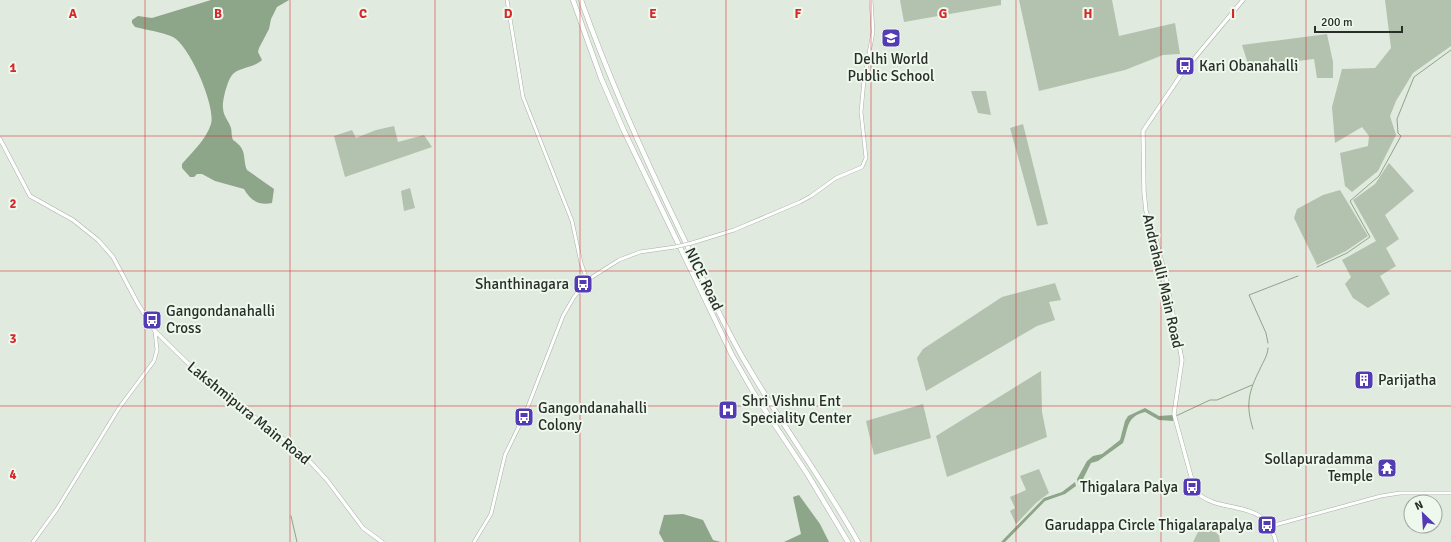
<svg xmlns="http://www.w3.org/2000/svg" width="1451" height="542" font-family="Signika,sans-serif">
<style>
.green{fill:#b2c2af}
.water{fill:#8da588}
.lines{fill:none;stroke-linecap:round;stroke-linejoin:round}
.stream{stroke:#8da588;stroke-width:1}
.tertiary-casing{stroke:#a8b1a7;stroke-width:4}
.secondary-casing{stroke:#a8b1a7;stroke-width:4.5}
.motorway-casing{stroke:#a8b1a7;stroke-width:5.5}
.tertiary{stroke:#fff;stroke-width:3}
.secondary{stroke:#fff;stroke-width:3.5}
.motorway{stroke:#fff;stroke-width:4.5}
.tertiary-bridge-casing{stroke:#a8b1a7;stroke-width:4;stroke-linecap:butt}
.tertiary-bridge{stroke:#fff;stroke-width:3}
.grid{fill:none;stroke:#d62828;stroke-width:1;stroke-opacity:0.55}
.labels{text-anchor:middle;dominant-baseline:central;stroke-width:4;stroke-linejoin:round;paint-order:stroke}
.poi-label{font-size:15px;fill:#2a2e29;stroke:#eef8ed;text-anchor:start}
.street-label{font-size:15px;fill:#2a2e29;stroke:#eef8ed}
.grid-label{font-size:13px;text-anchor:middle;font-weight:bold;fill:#d62828;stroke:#eef8ed;stroke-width:4;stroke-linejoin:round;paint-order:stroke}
</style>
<rect width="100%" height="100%" fill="#e1eadf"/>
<path class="green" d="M900,0H1001V5L904,22Z
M1019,0H1112L1119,36L1175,23L1180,54L1163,55L1125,70L1039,91Z
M1385,0H1451V46L1413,73L1396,101L1390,116L1396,135L1378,171L1352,192L1345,186L1340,153L1368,146L1369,136L1362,127L1335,143L1332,107L1342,69L1375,68L1391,48Z
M1327,34L1333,62V78H1317L1314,59L1249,67L1242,45Z
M971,91H986L991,115L978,113Z
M1023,124L1048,224L1037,226L1010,128Z
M394,126L398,142L424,135L432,147L345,177L334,136L352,130L356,138L376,130Z
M1389,163L1414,191L1385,215L1399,239L1386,248L1396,266L1380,276L1390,294L1368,308L1353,298L1345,284L1351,277L1342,260L1376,241L1353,200L1375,184Z
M410,188L415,208L404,211L401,191Z
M1340,190L1368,236L1346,251L1317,265L1294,218L1297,209L1323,195Z
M1055,283L1061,300L1049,302L1055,320L1037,326L926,391L917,358L923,349L1002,297Z
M1041,371L1042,412L1047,437L947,477L936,436Z
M923,404L931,438L874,455L866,421Z
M1039,469L1049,493L1036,503L1016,524L1010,511L1015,508L1010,497L1026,490L1020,476Z
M1211,529L1219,535L1220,542H1193L1198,532Z"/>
<path class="water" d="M211,0H289L277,7L271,19L269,29L259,48L258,52L262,60C255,67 243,67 234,73C228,77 222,101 223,108C223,116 229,121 231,128C232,132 231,136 233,140C248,150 242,157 247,170L274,189L272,203C259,206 250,200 244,189L215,181L202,174H197L194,177H190L182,168V164C192,152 206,140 211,124C216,107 190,46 173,37C162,32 147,30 135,27L132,23V20L138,16L152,18Z
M1145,408L1159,416L1173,415V421L1159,420L1145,412C1126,417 1129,427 1123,443L1098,461L1091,463L1083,479L1078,483L1077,479L1087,461L1093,456L1102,454L1120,440L1125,421L1128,416Z
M1075,482L1076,486L1065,494L1045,501L1005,542H1001L1044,498L1062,492Z
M799,495L820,524L829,542H784L801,534L793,497Z
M683,514L703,520L713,540L721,542H664L659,533L664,515Z"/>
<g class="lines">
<path class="stream" d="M1317,267L1347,253L1370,237L1350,201L1379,176L1401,136L1398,133L1397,119L1414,77L1451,50
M1268,343L1266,333L1249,295L1298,276
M1176,416L1210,400H1217L1252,385
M1253,429C1245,404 1249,391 1260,369C1263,362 1268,355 1268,348
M291,516L297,542"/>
<g class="tertiary-casing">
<path id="tertiary" d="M507,0L523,97L572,221L581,263L587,280
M692,243L734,230L800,202L811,196L836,178L862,167L866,158L861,112L864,80L873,32L871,0
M1271,526L1381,496L1400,493H1451
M33,542L57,509L119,408L154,361L157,350L155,331
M474,542L491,514L505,455L525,414L563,316L574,297L589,279L619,260L640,252L675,247"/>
</g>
<g class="secondary-casing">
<path id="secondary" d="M1243,0L1183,72L1143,131L1144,192L1146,211L1156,239L1166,279L1182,360L1174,414L1195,491C1221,517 1264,495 1276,542
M0,139L30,196L73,220L98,240L113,257L138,304L155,331L203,378L302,453L327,480L363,528L382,542"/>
</g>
<g class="motorway-casing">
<path id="motorway" d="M573,0L601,78L624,131L732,355L755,395L808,475L848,542
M581,0C610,82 646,161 684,239C704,281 723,325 747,365C782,425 824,481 858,542"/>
</g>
<use href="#tertiary" class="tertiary"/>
<use href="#secondary" class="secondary"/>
<use href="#motorway" class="motorway"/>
<g class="tertiary-bridge-casing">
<path id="tertiary-bridge" d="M675,247L692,243"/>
</g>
<use href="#tertiary-bridge" class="tertiary-bridge"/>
</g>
<path class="grid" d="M145,0V542M290,0V542M435,0V542M580,0V542M726,0V542M871,0V542M1016,0V542M1161,0V542M1306,0V542M0,136H1451M0,271H1451M0,406H1451"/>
<defs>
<g id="school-square" transform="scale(1)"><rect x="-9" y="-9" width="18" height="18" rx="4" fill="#523bb3" stroke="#eef8ed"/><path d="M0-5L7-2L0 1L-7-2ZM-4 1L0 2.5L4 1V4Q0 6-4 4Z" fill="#fff"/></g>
<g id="bus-square" transform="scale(1)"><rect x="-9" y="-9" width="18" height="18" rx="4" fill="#523bb3" stroke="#eef8ed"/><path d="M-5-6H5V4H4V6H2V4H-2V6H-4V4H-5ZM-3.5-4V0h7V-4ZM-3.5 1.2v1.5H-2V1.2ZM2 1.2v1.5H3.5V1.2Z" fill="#fff"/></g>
<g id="building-square" transform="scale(1)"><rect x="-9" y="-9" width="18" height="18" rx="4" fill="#523bb3" stroke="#eef8ed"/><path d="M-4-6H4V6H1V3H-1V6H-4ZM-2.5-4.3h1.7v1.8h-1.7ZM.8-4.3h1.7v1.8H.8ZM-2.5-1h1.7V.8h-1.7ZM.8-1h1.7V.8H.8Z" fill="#fff"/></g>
<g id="hospital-square" transform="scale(1)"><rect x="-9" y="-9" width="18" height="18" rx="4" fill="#523bb3" stroke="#eef8ed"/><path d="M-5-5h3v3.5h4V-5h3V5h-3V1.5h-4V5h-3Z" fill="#fff"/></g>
<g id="temple-square" transform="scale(1)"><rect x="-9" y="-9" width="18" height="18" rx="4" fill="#523bb3" stroke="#eef8ed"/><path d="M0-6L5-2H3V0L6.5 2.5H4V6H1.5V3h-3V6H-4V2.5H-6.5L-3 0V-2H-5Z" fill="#fff"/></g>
</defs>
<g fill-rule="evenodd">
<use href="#school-square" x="891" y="38"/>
<use href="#bus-square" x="1185" y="66"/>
<use href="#bus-square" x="583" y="284"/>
<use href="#bus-square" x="152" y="320"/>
<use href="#building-square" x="1364" y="380"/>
<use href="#hospital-square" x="728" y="410"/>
<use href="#bus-square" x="524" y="417"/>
<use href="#temple-square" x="1387" y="468"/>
<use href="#bus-square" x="1192" y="487"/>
<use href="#bus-square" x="1267" y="525"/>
</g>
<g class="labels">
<g class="poi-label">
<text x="891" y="59" text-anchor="middle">Delhi World<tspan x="891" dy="17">Public School</tspan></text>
<text x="1199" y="66">Kari Obanahalli</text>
<text x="569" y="284" text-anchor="end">Shanthinagara</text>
<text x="166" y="311">Gangondanahalli<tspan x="166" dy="17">Cross</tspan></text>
<text x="1378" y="380">Parijatha</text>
<text x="742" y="401">Shri Vishnu Ent<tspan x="742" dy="17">Speciality Center</tspan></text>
<text x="538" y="408">Gangondanahalli<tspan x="538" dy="17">Colony</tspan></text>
<text x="1373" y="459" text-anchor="end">Sollapuradamma<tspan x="1373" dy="17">Temple</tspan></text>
<text x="1178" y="487" text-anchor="end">Thigalara Palya</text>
<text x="1253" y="525" text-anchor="end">Garudappa Circle Thigalarapalya</text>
</g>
<g class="street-label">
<text transform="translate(704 279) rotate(64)">NICE Road</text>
<text transform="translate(1163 281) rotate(77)">Andrahalli Main Road</text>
<text transform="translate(249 413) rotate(39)">Lakshmipura Main Road</text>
</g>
</g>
<g class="grid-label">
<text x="73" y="18">A</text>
<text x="218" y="18">B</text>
<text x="363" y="18">C</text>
<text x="508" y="18">D</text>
<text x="653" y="18">E</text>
<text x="798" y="18">F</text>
<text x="943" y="18">G</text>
<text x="1088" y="18">H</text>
<text x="1233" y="18">I</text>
<text x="13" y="72">1</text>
<text x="13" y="208">2</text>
<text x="13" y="343">3</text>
<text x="13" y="479">4</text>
</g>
<g transform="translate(1423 514) rotate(335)"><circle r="19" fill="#eef8ed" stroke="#a0a79f"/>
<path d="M0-3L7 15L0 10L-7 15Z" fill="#523bb3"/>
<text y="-6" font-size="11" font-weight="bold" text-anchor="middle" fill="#2a2e29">N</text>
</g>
<path d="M1315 26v6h87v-6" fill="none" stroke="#2a2e29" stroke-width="2"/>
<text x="1321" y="26" font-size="12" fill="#2a2e29" stroke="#eef8ed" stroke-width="3" paint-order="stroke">200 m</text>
</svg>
